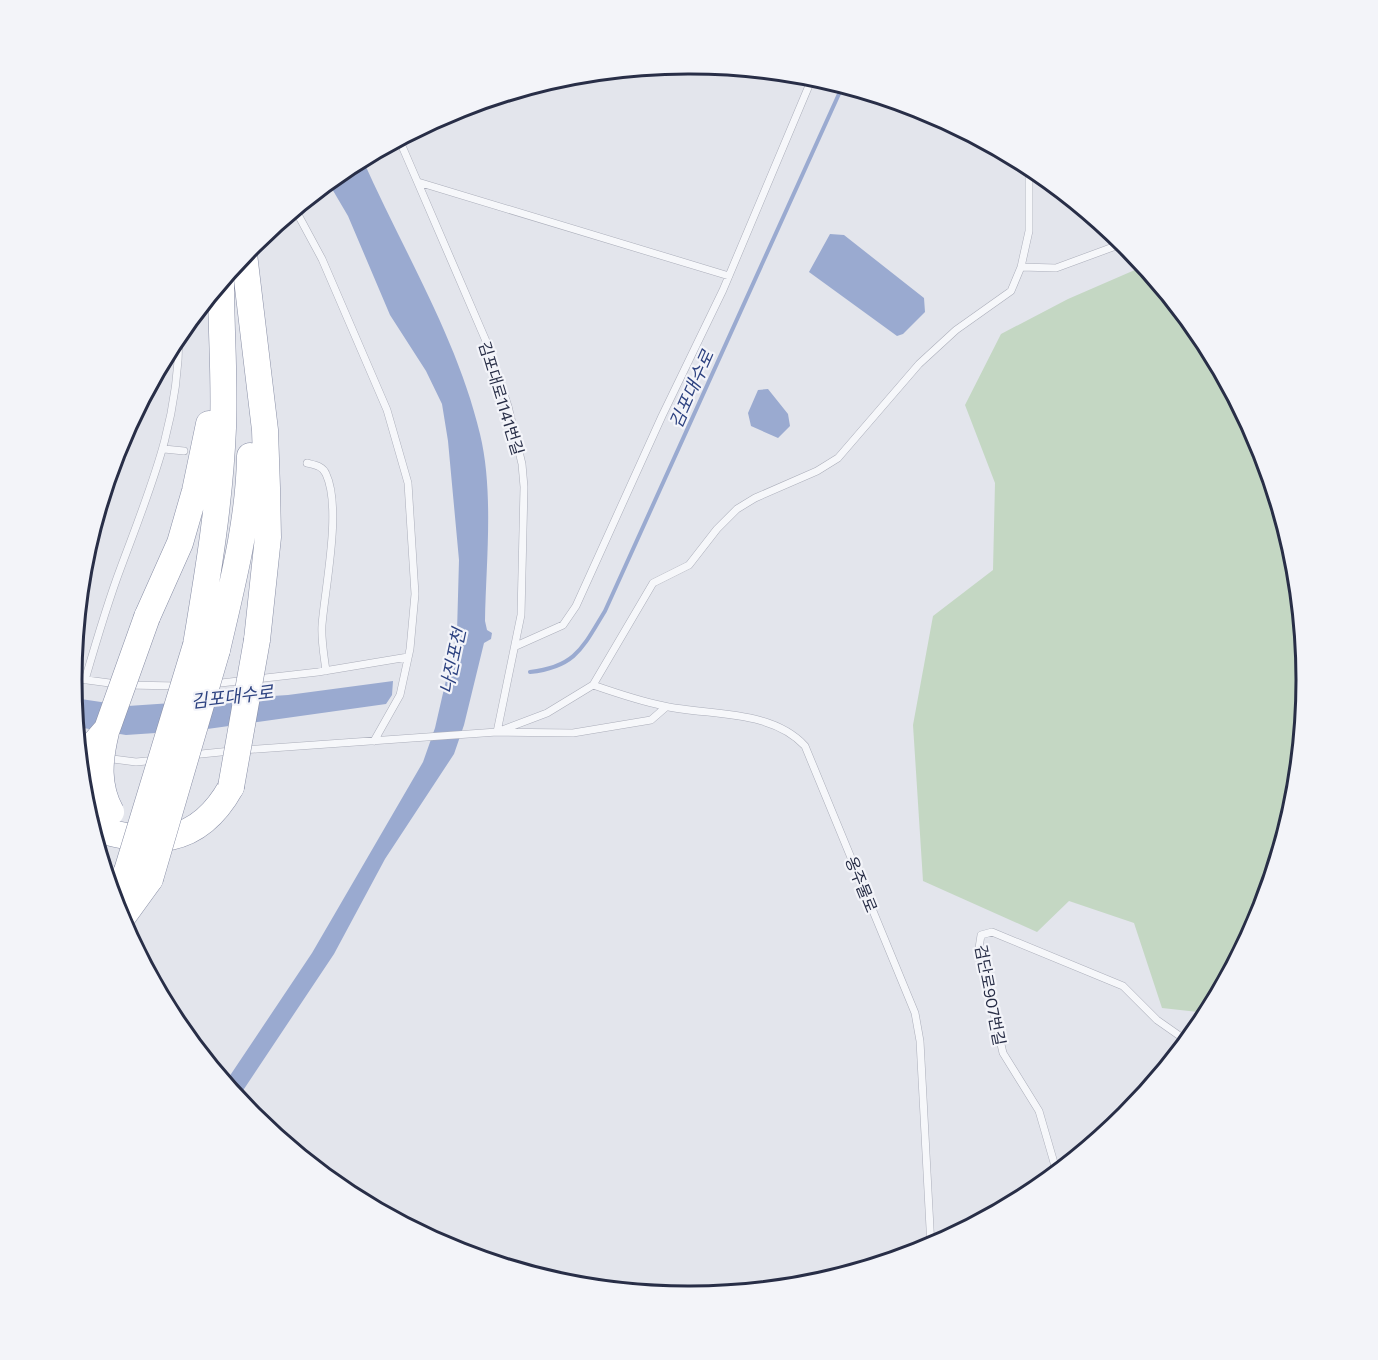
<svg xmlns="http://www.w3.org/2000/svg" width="1378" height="1360" font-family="Commissioner,'Noto Sans KR',sans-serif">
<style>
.green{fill:#c4d7c3}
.water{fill:#9aaad0}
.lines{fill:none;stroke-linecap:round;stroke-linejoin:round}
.stream{stroke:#9aaad0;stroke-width:4}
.lane-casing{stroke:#abaeba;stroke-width:8}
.highway-casing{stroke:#888ea5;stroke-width:27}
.lane{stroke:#f6f7fa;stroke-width:7}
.highway{stroke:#fff;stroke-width:26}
.highway-bridge-casing{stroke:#888ea5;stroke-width:27;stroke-linecap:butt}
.highway-bridge{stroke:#fff;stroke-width:26}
.labels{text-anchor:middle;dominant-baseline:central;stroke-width:4.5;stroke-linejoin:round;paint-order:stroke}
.street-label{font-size:16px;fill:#282e47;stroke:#f3f4f9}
.water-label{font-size:18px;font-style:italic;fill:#2d4280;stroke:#f3f4f9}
.rim{fill:none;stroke:#282e47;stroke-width:3}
</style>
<rect width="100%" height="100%" fill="#e3e5ec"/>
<path class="green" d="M1144,266L1202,338L1259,444L1294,560L1306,680L1294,801L1259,916L1207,1013L1162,1008L1134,923L1069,901L1037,932L923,881L913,725L933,616L993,570L995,483L965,405L1001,334L1068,299Z"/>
<path class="water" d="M362,158C402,249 457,337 480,434C494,492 486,562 485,621L487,630L492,633L491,639L484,643L464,725L454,754L385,859L334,954L238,1098L225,1083L312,953L423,762L435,728L457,632L459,560L448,441L442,404L426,371L390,315L348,216L328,182Z
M830,234L844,235L924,298L925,312L903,334L897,336L809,272Z
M768,389L788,414L790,426L778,438L751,426L748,413L758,390Z
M393,681L392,695L386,704L200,730L126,735L77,727L74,698L128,706L288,695Z"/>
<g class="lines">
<path class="stream" d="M530,672C576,667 583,647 605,611L843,85"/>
<g class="lane-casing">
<path id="lane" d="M399,139L486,341L508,406L522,464L524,487L521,615L497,732L573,733L651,720L666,707
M418,182L729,276
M295,209L322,259L387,410L408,483L415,594L410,649L400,695L374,741
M1021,267L1056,268L1124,243
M164,449L184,451
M307,463C315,465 323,466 326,474C342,508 325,587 322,625C321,640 324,655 326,671
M516,646L563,625L576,606L662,416L723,290L813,76
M72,678L117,684
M85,680C96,642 107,604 121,567C151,486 179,422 179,333
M212,684L318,672L408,657
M128,685L177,686
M593,685C616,693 640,701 664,706C709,716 771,709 805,746L915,1013L920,1041L931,1247
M242,750L497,732L547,713L593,685L653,583L689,565L717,529L737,509L755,498L817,471L838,458L919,364L956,330L1011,291L1021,267L1029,231V166
M191,755L231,751
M105,758L136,762L157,760
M1057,1173L1039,1111L1003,1053L979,948L981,935L992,932L1123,986L1157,1020L1187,1041"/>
</g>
<g class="highway-casing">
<path id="highway" d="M244,254L265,430L267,488L268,537L257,640
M147,617L180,543L195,491L209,424
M196,645C208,573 220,501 223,428C225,379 221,331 221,282
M217,650C232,585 249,522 250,456
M92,828C152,845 197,848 231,787
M114,899L127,871
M121,919L150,879"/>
</g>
<use href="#lane" class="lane"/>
<use href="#highway" class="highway"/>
<g class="highway-bridge-casing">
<path id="highway-bridge" d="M106,732C99,761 97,786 111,812
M80,760L107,729L147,617
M231,787L257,640
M127,871L196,645
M150,879L217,650"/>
</g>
<use href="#highway-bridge" class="highway-bridge"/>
</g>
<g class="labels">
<g class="street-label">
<text transform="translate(502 398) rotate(73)">김포대로1141번길</text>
<text transform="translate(862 884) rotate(68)">옹주물로</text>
<text transform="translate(991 995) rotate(79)">검단로907번길</text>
</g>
<g class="water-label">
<text transform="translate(691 389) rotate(-66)">김포대수로</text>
<text transform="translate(452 661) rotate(-78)">나진포천</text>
<text transform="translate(232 696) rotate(-7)">김포대수로</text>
</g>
</g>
<path d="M0 0H1378V1360H0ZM688 74H690A606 606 0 0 1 1296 680V680A606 606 0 0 1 690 1286H688A606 606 0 0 1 82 680V680A606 606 0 0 1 688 74Z" fill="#f3f4f9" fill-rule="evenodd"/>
<path class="rim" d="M688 74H690A606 606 0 0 1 1296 680V680A606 606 0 0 1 690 1286H688A606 606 0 0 1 82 680V680A606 606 0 0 1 688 74Z"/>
</svg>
